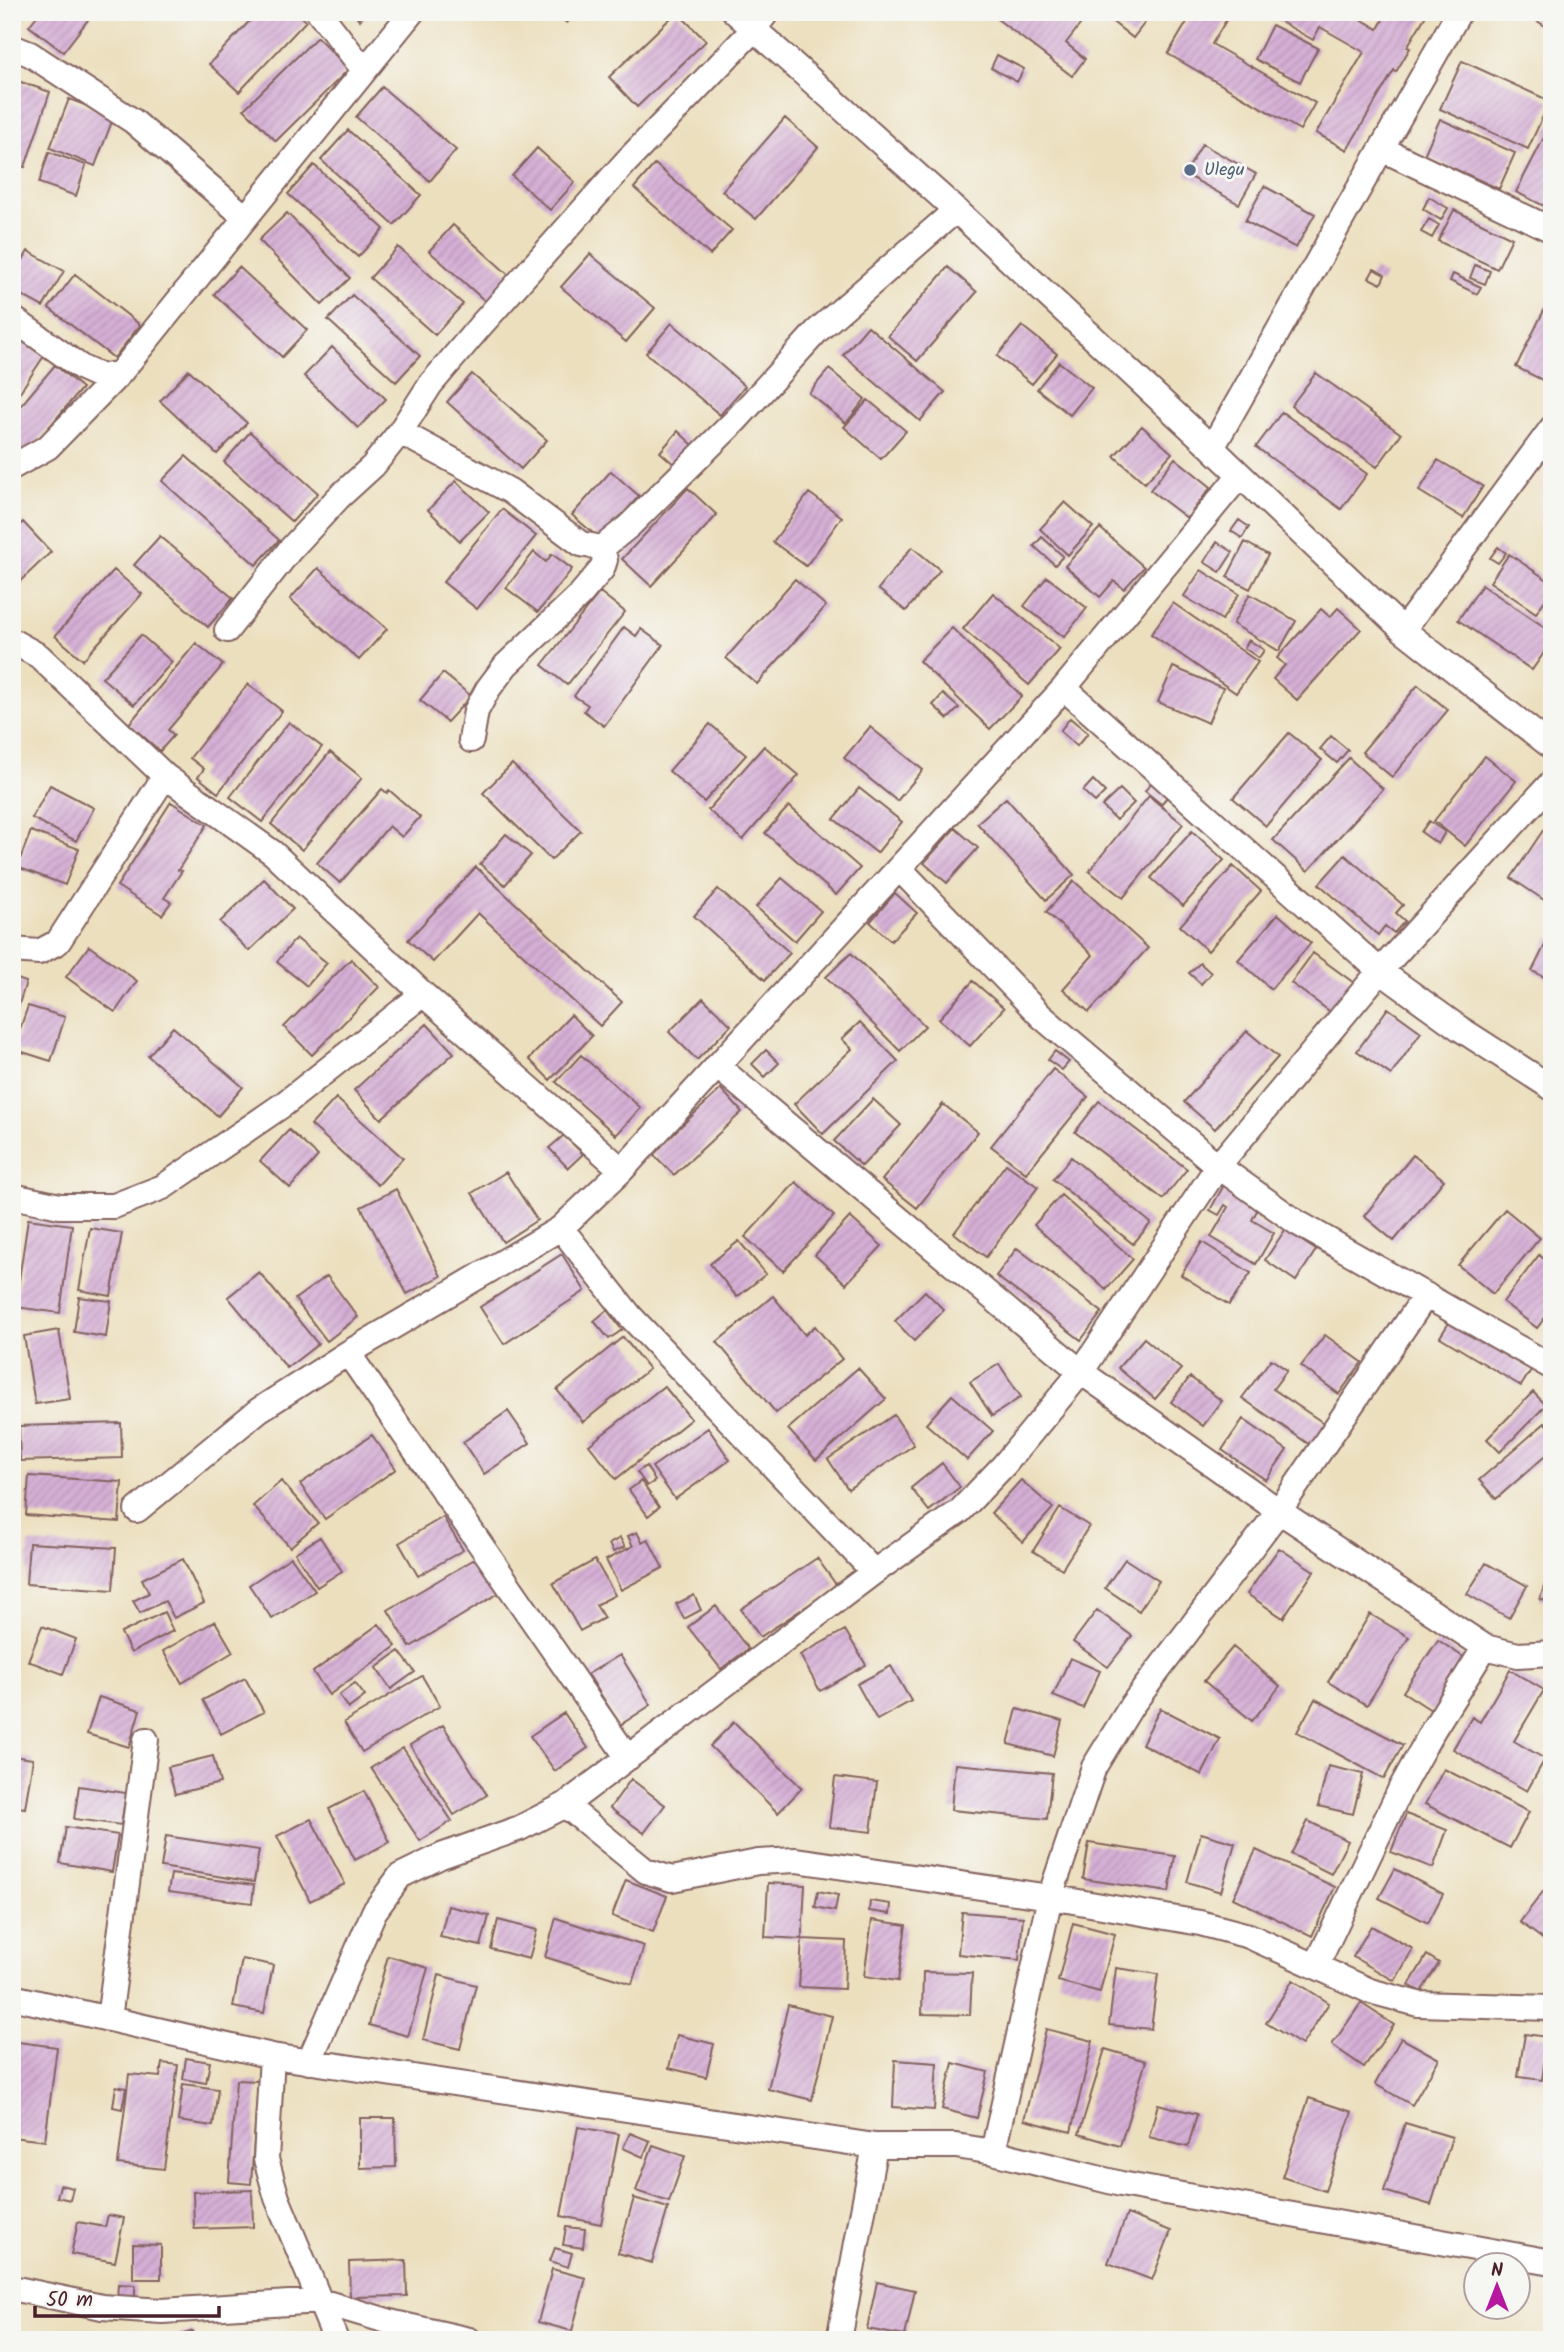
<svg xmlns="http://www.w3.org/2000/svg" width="1564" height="2352" font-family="Kalam,sans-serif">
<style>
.building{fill:url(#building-hatch)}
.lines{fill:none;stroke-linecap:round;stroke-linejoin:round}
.street-casing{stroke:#83625e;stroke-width:28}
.street{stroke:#fff;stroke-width:24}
.service-dot{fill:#5c6f8a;stroke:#f6f6f2;stroke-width:2.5}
.labels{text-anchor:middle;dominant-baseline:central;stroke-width:6;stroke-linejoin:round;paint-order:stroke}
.service-label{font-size:18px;fill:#4e5e75;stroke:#f6f6f2;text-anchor:start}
</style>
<defs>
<pattern id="building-hatch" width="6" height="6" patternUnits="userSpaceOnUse" patternTransform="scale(1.75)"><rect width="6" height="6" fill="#d5afd5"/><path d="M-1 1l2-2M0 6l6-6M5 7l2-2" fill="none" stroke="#b896b7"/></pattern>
</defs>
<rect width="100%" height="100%" fill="#f6f6f2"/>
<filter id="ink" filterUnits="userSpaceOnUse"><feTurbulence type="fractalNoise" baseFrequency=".0143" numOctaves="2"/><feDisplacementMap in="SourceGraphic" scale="14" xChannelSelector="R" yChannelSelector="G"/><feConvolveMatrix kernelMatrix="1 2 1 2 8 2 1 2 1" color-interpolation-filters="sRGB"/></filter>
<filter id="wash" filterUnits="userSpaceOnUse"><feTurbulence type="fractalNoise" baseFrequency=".00686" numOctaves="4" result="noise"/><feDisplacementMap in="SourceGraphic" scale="28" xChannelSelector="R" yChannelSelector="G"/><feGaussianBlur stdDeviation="1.57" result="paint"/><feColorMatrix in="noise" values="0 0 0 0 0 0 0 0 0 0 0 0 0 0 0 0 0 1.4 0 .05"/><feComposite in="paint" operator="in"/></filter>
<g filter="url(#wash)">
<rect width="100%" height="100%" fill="#ecdfbe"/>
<g id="blocks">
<path class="building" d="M40,12H94L63,52L29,26Z
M258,12H297L306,21L239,92L209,64Z
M351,12H366L360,20Z
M553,12H576L567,23Z
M677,12L706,41L637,107L609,77Z
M988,12H1025L1032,17L1036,12H1090L1066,43L1085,59L1072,76Z
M1100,12H1145L1150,16L1133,38Z
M1193,12H1231L1212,44L1315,103L1300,130L1168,54Z
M1280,12H1349L1378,29L1387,12H1428L1407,47L1410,48L1396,72L1394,70L1347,150L1316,133L1364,52L1320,27L1313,40L1276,19Z
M1522,12H1552V30Z
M1272,25L1318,48L1300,82L1255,59Z
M317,37L349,69L276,141L244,109Z
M997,55L1024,69L1017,82L991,68Z
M1462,61L1550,101L1528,149L1440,109Z
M12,79L50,92L25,167L12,164Z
M382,87L456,150L430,181L356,117Z
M69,99L114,116L95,166L50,148Z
M785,118L818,147L756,219L722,191Z
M1440,119L1515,153L1499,189L1424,155Z
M1552,122V210L1516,192Z
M348,130L421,195L394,225L321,160Z
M1202,144L1256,174L1239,204L1185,174Z
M537,148L575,182L550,210L512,176Z
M49,152L86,165L76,196L39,183Z
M655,164L732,230L710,255L634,188Z
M314,165L384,229L358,257L288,194Z
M1264,186L1315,214L1296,248L1245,221Z
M1429,197L1448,208L1441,220L1423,209Z
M1454,210L1512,238L1497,269L1438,241Z
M287,213L350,278L322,305L259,240Z
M1429,219L1439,225L1432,238L1421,232Z
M453,225L510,276L486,302L429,251Z
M398,247L463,304L435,335L370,278Z
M28,251L64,271L43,307L12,290V279Z
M590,254L655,308L626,342L561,287Z
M1475,265L1490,271L1485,284L1470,278Z
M239,267L307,330L282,357L214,294Z
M948,267L977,292L917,361L888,336Z
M1374,269L1385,275L1381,284L1369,278Z
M75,274L140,325L114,358L49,308Z
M1453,274L1481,287L1477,294L1450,281Z
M1552,294V385L1516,367Z
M352,295L420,356L396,382L328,320Z
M672,323L745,386L720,415L646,353Z
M868,326L945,392L920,421L843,355Z
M1022,326L1057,354L1032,384L997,356Z
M17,338L44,356L12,404V344Z
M332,347L386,399L358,428L304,376Z
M1059,362L1092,388L1070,415L1037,389Z
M55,365L82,388L25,456L12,445V416Z
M829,369L865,399L846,423L809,393Z
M189,370L247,423L217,454L160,401Z
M1316,373L1401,434L1377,467L1291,406Z
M472,374L547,440L521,469L447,402Z
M868,400L906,431L881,459L844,427Z
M1282,412L1367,474L1341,509L1256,447Z
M1142,426L1172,453L1145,483L1114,456Z
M678,431L694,446L676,466L660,452Z
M250,432L318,493L292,522L224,462Z
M186,456L279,540L256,565L162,481Z
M1175,458L1211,487L1187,518L1150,490Z
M1438,460L1483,486L1463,518L1419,491Z
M611,471L639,496L601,540L572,515Z
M456,481L489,512L460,541L428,510Z
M688,488L717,515L651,586L622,559Z
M809,493L842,517L806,566L773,542Z
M1065,502L1093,527L1068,555L1040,529Z
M502,509L536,536L477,609L443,582Z
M1239,520L1249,527L1242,538L1231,531Z
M23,522L51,552L12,589V533Z
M1100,528L1144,567L1124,589L1114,581L1100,597L1065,566Z
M160,536L233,598L208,627L134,565Z
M1042,537L1063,556L1055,565L1034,546Z
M1217,542L1233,552L1220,572L1204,562Z
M1245,542L1268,555L1250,589L1227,577Z
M912,547L940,570L906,611L878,589Z
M1498,547L1506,553L1498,563L1490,558Z
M534,552L546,562L552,554L572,569L538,612L506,588Z
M1509,554L1552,583V590L1536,613L1490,582Z
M318,568L387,629L359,660L290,599Z
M114,570L142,594L83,660L55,636Z
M1201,570L1239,594L1222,620L1184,596Z
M1047,577L1087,608L1064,637L1024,606Z
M795,579L826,606L757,684L726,658Z
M1482,585L1552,632V641L1532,670L1458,620Z
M600,592L625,612L567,685L542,665Z
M993,593L1060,649L1029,685L963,629Z
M1250,594L1296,621L1279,651L1233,624Z
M1173,603L1258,662L1236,693L1151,634Z
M1338,608L1361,629L1297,700L1273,679L1285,665L1277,658L1321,609L1330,617Z
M624,627L636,636L641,629L663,645L604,726L584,711L588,705L574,696Z
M952,628L1022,696L990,729L919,661Z
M141,635L172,662L134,705L102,678Z
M1249,640L1264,650L1259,658L1244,648Z
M196,643L223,665L168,730L174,735L160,751L129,724Z
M1173,667L1223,688L1208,723L1158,702Z
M443,673L471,696L447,722L420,700Z
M248,684L282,711L218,793L198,777L204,769L190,758Z
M1418,685L1448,710L1392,777L1362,752Z
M943,694L959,708L948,719L933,705Z
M1070,718L1088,733L1077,746L1060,731Z
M289,722L322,747L262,822L230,797Z
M710,724L746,755L704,802L669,771Z
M870,727L923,770L897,801L844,758Z
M1289,733L1322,760L1266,826L1233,798Z
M1331,736L1348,750L1337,763L1320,749Z
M764,746L799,775L743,840L708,810Z
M330,752L362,778L302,850L271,824Z
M1485,756L1516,781L1465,846L1434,821Z
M1349,758L1383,789L1308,871L1273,840Z
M512,764L581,831L551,860L483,793Z
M1093,780L1105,792L1095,802L1083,791Z
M1152,782L1168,796L1161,804L1145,791Z
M50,785L94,808L76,841L32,818Z
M859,788L902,822L877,853L834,819Z
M382,789L387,793L389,790L420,817L402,837L389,826L340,883L317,863Z
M1120,789L1134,803L1116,820L1102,806Z
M1149,796L1183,824L1123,898L1089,871Z
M1006,798L1074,875L1046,900L977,823Z
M171,802L207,825L178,870L182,871L164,898L171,902L162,915L117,886Z
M789,806L860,868L836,895L765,833Z
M1550,820L1552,822V896L1547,902L1511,878Z
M1429,821L1445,832L1438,844L1421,832Z
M955,828L978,848L947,883L924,863Z
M31,831L79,849L65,885L17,867Z
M1192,831L1224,860L1183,906L1151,878Z
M506,834L531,855L505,885L480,864Z
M1345,855L1403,905L1396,913L1405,921L1394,933L1385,926L1378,935L1319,884Z
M1233,866L1261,891L1208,951L1180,926Z
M476,867L622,1002L600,1026L478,913L433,962L408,940Z
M782,878L821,911L795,941L756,907Z
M264,879L293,909L249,951L220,922Z
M1074,881L1148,948L1089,1012L1063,989L1093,955L1046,912Z
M718,889L790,953L765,980L694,916Z
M895,893L917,913L891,941L870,922Z
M1278,914L1311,943L1271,989L1238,960Z
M1549,937L1552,938V981L1532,971Z
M296,938L327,963L307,986L277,962Z
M89,946L137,981L115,1012L66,977Z
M851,953L925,1026L900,1051L826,977Z
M1313,953L1354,983L1332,1013L1291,983Z
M351,959L379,987L312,1055L284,1027Z
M1200,963L1211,973L1201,984L1189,973Z
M12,977L26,982L13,1023H12Z
M973,981L1004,1008L970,1046L939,1019Z
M703,998L731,1025L697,1060L669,1032Z
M28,1006L65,1017L51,1061L13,1049Z
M1388,1008L1421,1032L1391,1075L1357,1051Z
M571,1015L592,1036L550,1080L529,1059Z
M860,1022L898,1061L823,1134L794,1104L852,1049L842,1039Z
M427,1024L454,1053L381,1119L354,1090Z
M173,1027L243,1087L218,1116L148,1056Z
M1247,1031L1278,1057L1215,1129L1184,1102Z
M766,1050L779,1063L765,1077L752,1064Z
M1055,1051L1069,1062L1062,1070L1048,1060Z
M581,1055L641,1108L616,1135L556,1082Z
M1053,1069L1088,1097L1026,1173L991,1146Z
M721,1089L742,1112L674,1175L652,1153Z
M336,1098L403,1158L378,1185L311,1125Z
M873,1099L901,1125L862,1166L834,1141Z
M1099,1101L1187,1169L1163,1199L1075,1132Z
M943,1104L978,1132L917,1208L882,1180Z
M289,1130L318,1156L290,1188L260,1161Z
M564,1135L583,1154L568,1168L549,1148Z
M1413,1155L1444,1180L1394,1241L1364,1216Z
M1071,1157L1151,1223L1133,1244L1053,1179Z
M1006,1164L1038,1187L986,1257L954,1233Z
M506,1172L537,1220L503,1242L472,1193Z
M796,1182L834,1216L783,1271L745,1237Z
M1224,1185L1260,1205L1252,1220L1274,1233L1256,1264L1211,1237L1228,1207L1225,1205L1219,1215L1210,1210Z
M396,1189L441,1276L407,1294L361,1207Z
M1061,1195L1133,1259L1106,1290L1034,1225Z
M1505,1209L1540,1238L1493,1294L1458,1265Z
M850,1217L882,1246L846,1284L815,1255Z
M28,1219L72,1225L60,1313L15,1307Z
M90,1228L122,1233L111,1296L79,1290Z
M1285,1230L1316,1250L1296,1281L1265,1260Z
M739,1241L766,1274L737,1297L710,1264Z
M1202,1242L1251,1273L1229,1305L1181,1275Z
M1017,1248L1102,1312L1081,1340L996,1276Z
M562,1254L585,1291L504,1344L480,1307Z
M1539,1255L1552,1265V1308L1537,1328L1503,1302Z
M259,1272L318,1344L287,1368L228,1297Z
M327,1276L358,1317L327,1341L295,1299Z
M925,1291L944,1310L914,1341L895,1321Z
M773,1296L805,1335L815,1326L842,1359L776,1413L717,1342Z
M79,1297L111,1301L106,1337L74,1332Z
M607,1310L622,1330L609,1339L594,1321Z
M1450,1321L1531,1370L1521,1386L1440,1337Z
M59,1330L70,1399L35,1404L24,1336Z
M1325,1335L1362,1362L1339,1394L1301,1366Z
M623,1337L649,1369L583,1422L557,1390Z
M1144,1338L1181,1369L1155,1399L1118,1368Z
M1271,1359L1287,1370L1273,1389L1328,1426L1313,1447L1242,1398Z
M999,1364L1021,1397L992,1416L970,1382Z
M858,1368L886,1399L816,1460L788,1429Z
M1190,1377L1222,1401L1203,1426L1171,1402Z
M664,1386L691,1419L616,1479L589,1445Z
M1533,1392L1546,1405L1500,1452L1487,1439Z
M952,1395L993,1431L967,1460L926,1424Z
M508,1411L530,1443L484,1474L463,1442Z
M894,1415L914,1445L848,1489L828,1459Z
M1243,1419L1287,1450L1266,1480L1222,1450Z
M121,1423L122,1458L20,1461L19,1426Z
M1545,1423L1552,1431V1450L1496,1499L1479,1480Z
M708,1428L730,1460L675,1499L652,1467Z
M372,1435L396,1469L325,1519L300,1484Z
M942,1463L960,1487L929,1511L911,1488Z
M646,1466L655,1481L647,1486L637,1472Z
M29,1476L122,1482L119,1522L26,1515Z
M1021,1480L1053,1508L1023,1542L991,1513Z
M281,1481L318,1523L290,1547L253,1506Z
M641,1481L659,1507L648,1516L629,1490Z
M1060,1508L1089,1526L1062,1569L1033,1551Z
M443,1517L463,1550L418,1576L399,1543Z
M637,1532L642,1542L648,1539L663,1568L621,1590L606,1560L633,1546L628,1536Z
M320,1537L342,1571L317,1587L295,1553Z
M620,1538L625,1547L613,1552L609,1544Z
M29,1543L116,1548L113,1590L26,1584Z
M1279,1548L1314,1571L1283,1618L1247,1594Z
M291,1557L315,1591L272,1619L249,1585Z
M478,1557L499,1593L410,1647L388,1610Z
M817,1558L837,1586L760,1637L741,1609Z
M183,1559L204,1603L174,1618L165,1601L140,1613L133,1601L149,1593L142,1579Z
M1125,1559L1159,1581L1139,1611L1105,1588Z
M595,1560L615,1595L596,1605L604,1618L580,1631L553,1583Z
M1552,1561V1603L1540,1599Z
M1486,1563L1527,1586L1509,1618L1467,1594Z
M694,1595L701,1610L684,1619L676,1604Z
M716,1606L748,1649L721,1669L688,1627Z
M1097,1610L1132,1636L1108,1667L1073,1642Z
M164,1612L173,1631L131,1653L121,1633Z
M1370,1614L1409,1637L1367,1705L1328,1682Z
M215,1621L233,1652L182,1683L163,1651Z
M379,1624L396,1646L329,1695L313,1672Z
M42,1626L76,1639L63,1674L28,1661Z
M845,1630L866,1665L820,1691L800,1655Z
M1438,1640L1469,1661L1434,1712L1403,1692Z
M1233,1647L1280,1686L1252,1721L1204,1681Z
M399,1651L415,1672L391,1689L376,1668Z
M620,1655L651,1705L620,1725L588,1674Z
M1070,1658L1100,1671L1083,1708L1053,1696Z
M891,1666L911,1701L877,1720L857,1684Z
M1510,1670L1544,1690L1514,1741L1545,1759L1527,1791L1453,1749L1472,1717L1480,1722Z
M422,1676L440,1706L362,1752L344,1722Z
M245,1678L264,1712L221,1734L203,1700Z
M355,1683L365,1696L349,1708L339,1695Z
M99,1697L140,1710L129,1747L87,1734Z
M1315,1699L1403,1745L1384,1779L1297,1732Z
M1160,1708L1220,1739L1202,1775L1142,1744Z
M1017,1709L1062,1721L1053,1756L1008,1744Z
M564,1713L588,1748L555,1771L530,1736Z
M734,1722L802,1788L778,1813L710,1746Z
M443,1725L487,1795L454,1815L410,1745Z
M403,1748L452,1821L420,1841L371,1768Z
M12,1756L33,1759L25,1808L12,1806Z
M213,1756L220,1783L175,1794L168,1767Z
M955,1764L1052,1773L1047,1819L951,1810Z
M1328,1766L1363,1774L1353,1814L1318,1806Z
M1444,1769L1529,1812L1510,1848L1425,1804Z
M835,1777L877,1782L871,1832L829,1827Z
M631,1779L665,1805L644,1833L610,1808Z
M79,1786L126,1793L121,1825L74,1819Z
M364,1791L390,1842L355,1860L329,1809Z
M1406,1814L1447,1830L1433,1868L1391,1852Z
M311,1819L345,1884L310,1901L277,1836Z
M1308,1821L1348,1841L1331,1874L1291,1854Z
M66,1827L118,1835L112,1872L60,1863Z
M1201,1833L1235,1843L1221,1892L1187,1882Z
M166,1836L259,1850L254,1882L161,1867Z
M1089,1843L1175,1856L1169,1892L1083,1879Z
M1256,1850L1335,1887L1312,1936L1233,1898Z
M1395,1869L1443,1894L1428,1923L1379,1898Z
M171,1874L254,1885L252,1903L168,1892Z
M626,1880L667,1896L653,1932L612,1916Z
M1552,1880V1946L1520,1922Z
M768,1883L805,1885L802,1939L765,1937Z
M818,1891L838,1895L835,1911L815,1907Z
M870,1901L891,1904L890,1914L869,1911Z
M448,1906L489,1916L481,1946L440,1937Z
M962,1912L1023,1917L1019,1960L958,1954Z
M556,1918L644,1946L632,1984L545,1957Z
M498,1920L537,1930L529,1959L491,1949Z
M872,1920L906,1925L898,1981L864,1976Z
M1073,1923L1115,1934L1100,1992L1058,1981Z
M1371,1926L1413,1949L1395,1981L1353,1957Z
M802,1939L846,1941L844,1989L799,1987Z
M1427,1955L1439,1963L1421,1992L1409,1985Z
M388,1956L428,1968L408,2036L369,2025Z
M242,1959L273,1965L264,2013L233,2007Z
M1116,1968L1158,1974L1151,2029L1109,2025Z
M923,1972L972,1973L970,2015L922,2014Z
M439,1975L476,1985L460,2049L423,2040Z
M1293,1980L1329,2003L1302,2045L1266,2023Z
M1361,2003L1394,2025L1364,2067L1332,2045Z
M788,2005L832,2016L812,2100L768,2089Z
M1046,2029L1093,2041L1071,2132L1024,2120Z
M1525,2034L1548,2037L1542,2080L1518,2077Z
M677,2035L714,2044L706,2077L669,2068Z
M1401,2038L1439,2059L1412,2105L1375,2084Z
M18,2042L57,2047L45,2141L12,2137V2087Z
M1105,2049L1146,2061L1120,2146L1079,2134Z
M186,2058L210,2062L206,2083L183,2079Z
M895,2060L937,2063L934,2110L893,2107Z
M162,2063L178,2065L164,2169L118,2164L129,2074L160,2077Z
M953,2063L988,2072L977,2118L942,2109Z
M236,2080L258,2081L251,2184L229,2182Z
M183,2084L218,2089L213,2126L178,2121Z
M116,2086L126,2088L122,2109L113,2107Z
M1309,2098L1352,2112L1325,2191L1282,2177Z
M1158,2104L1197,2114L1188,2147L1149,2137Z
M360,2118H395L396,2167L360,2168Z
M1405,2123L1452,2137L1431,2205L1384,2191Z
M578,2127L619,2134L601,2224L561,2216Z
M630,2133L650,2141L643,2157L623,2148Z
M653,2145L685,2156L669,2202L636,2191Z
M1549,2153H1552V2211H1547Z
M60,2185L73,2188L70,2200L57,2197Z
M252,2190L253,2227L194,2229L193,2192Z
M634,2198L668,2208L652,2263L618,2253Z
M1127,2214L1171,2231L1152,2280L1108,2263Z
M108,2215L124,2218L115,2262L71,2254L78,2222L105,2227Z
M566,2227L585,2229L583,2248L563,2245Z
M133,2244L161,2245V2279H133Z
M555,2248L572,2253L568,2267L550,2261Z
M406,2260L407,2296L350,2297L349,2262Z
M552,2269L586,2278L572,2331L538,2322Z
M877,2282L915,2290L905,2336L867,2329Z
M118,2284L135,2285V2300L117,2299Z
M193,2331L196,2340H168V2339Z"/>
</g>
</g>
<g filter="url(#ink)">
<use href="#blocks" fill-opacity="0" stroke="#83625e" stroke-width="2"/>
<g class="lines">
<g class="street-casing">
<path id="street" d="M319,12L364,70
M735,12L956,210L1212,448
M1459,12L1212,448L1403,630L1552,747
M12,47L30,54L133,121L244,216
M1382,149L1552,230
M12,318L82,368L102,377L120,373L412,12
M400,432L510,491L581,544L602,548L629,526L736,420L817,331L956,210
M12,467L48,447L120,373
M227,630L289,551L338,498L373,466L400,432L430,385L481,325L625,163L754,29L767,12
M1403,630L1552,428
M12,641L39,656L165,776L273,853L423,994L622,1170
M1064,688L1380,971L1459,1028L1552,1088
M471,740L476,711L488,689L506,665L580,595L602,569L605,560L602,548
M900,869L1041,1016L1218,1166L1296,1222L1552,1367
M12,950L39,952L58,942L165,776
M717,1066L1081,1372L1279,1511L1485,1647L1518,1655L1552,1653
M12,1196L60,1206H114L163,1187L284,1104L423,994
M561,1228L630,1316L874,1572
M348,1353L628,1758
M137,1510L259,1410L348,1353L561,1228L622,1170L1064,688L1240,475
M565,1805L646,1871L672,1879L758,1862L796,1860L1050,1897L1200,1923L1249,1936L1370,1991L1418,2004L1552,2008
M1316,1966L1401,1788L1433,1730L1485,1647
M12,1997L272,2056L875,2146H956L993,2152L1121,2184L1552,2262
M109,2019L146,1740
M272,2056L266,2159L277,2198L336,2340
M309,2062L374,1912L400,1876L441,1856L520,1828L565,1805L874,1572L960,1511L1004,1465L1081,1372L1218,1166L1380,971L1552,782
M993,2152L1050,1897L1094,1767L1132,1705L1279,1511L1426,1295
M12,2288L102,2307L162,2311L320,2301L394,2323L469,2340
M839,2340L875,2146"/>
</g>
<use href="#street" class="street"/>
</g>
</g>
<circle class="service-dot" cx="1190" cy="170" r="7"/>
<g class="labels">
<g class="service-label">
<text x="1204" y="170">Ulegu</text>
</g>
</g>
<rect width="1564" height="2352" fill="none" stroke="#f6f6f2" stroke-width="42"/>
<g transform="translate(1497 2286)"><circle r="33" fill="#f6f6f2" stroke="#b1a0a2" stroke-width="2"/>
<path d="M0-5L12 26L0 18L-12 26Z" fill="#b5179e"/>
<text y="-10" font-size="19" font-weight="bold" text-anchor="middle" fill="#4a1f2b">N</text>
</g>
<path d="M35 2306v10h184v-10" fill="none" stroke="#4a1f2b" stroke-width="3.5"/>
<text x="46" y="2306" font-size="21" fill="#4a1f2b" stroke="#f6f6f2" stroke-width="5" paint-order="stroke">50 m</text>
</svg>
